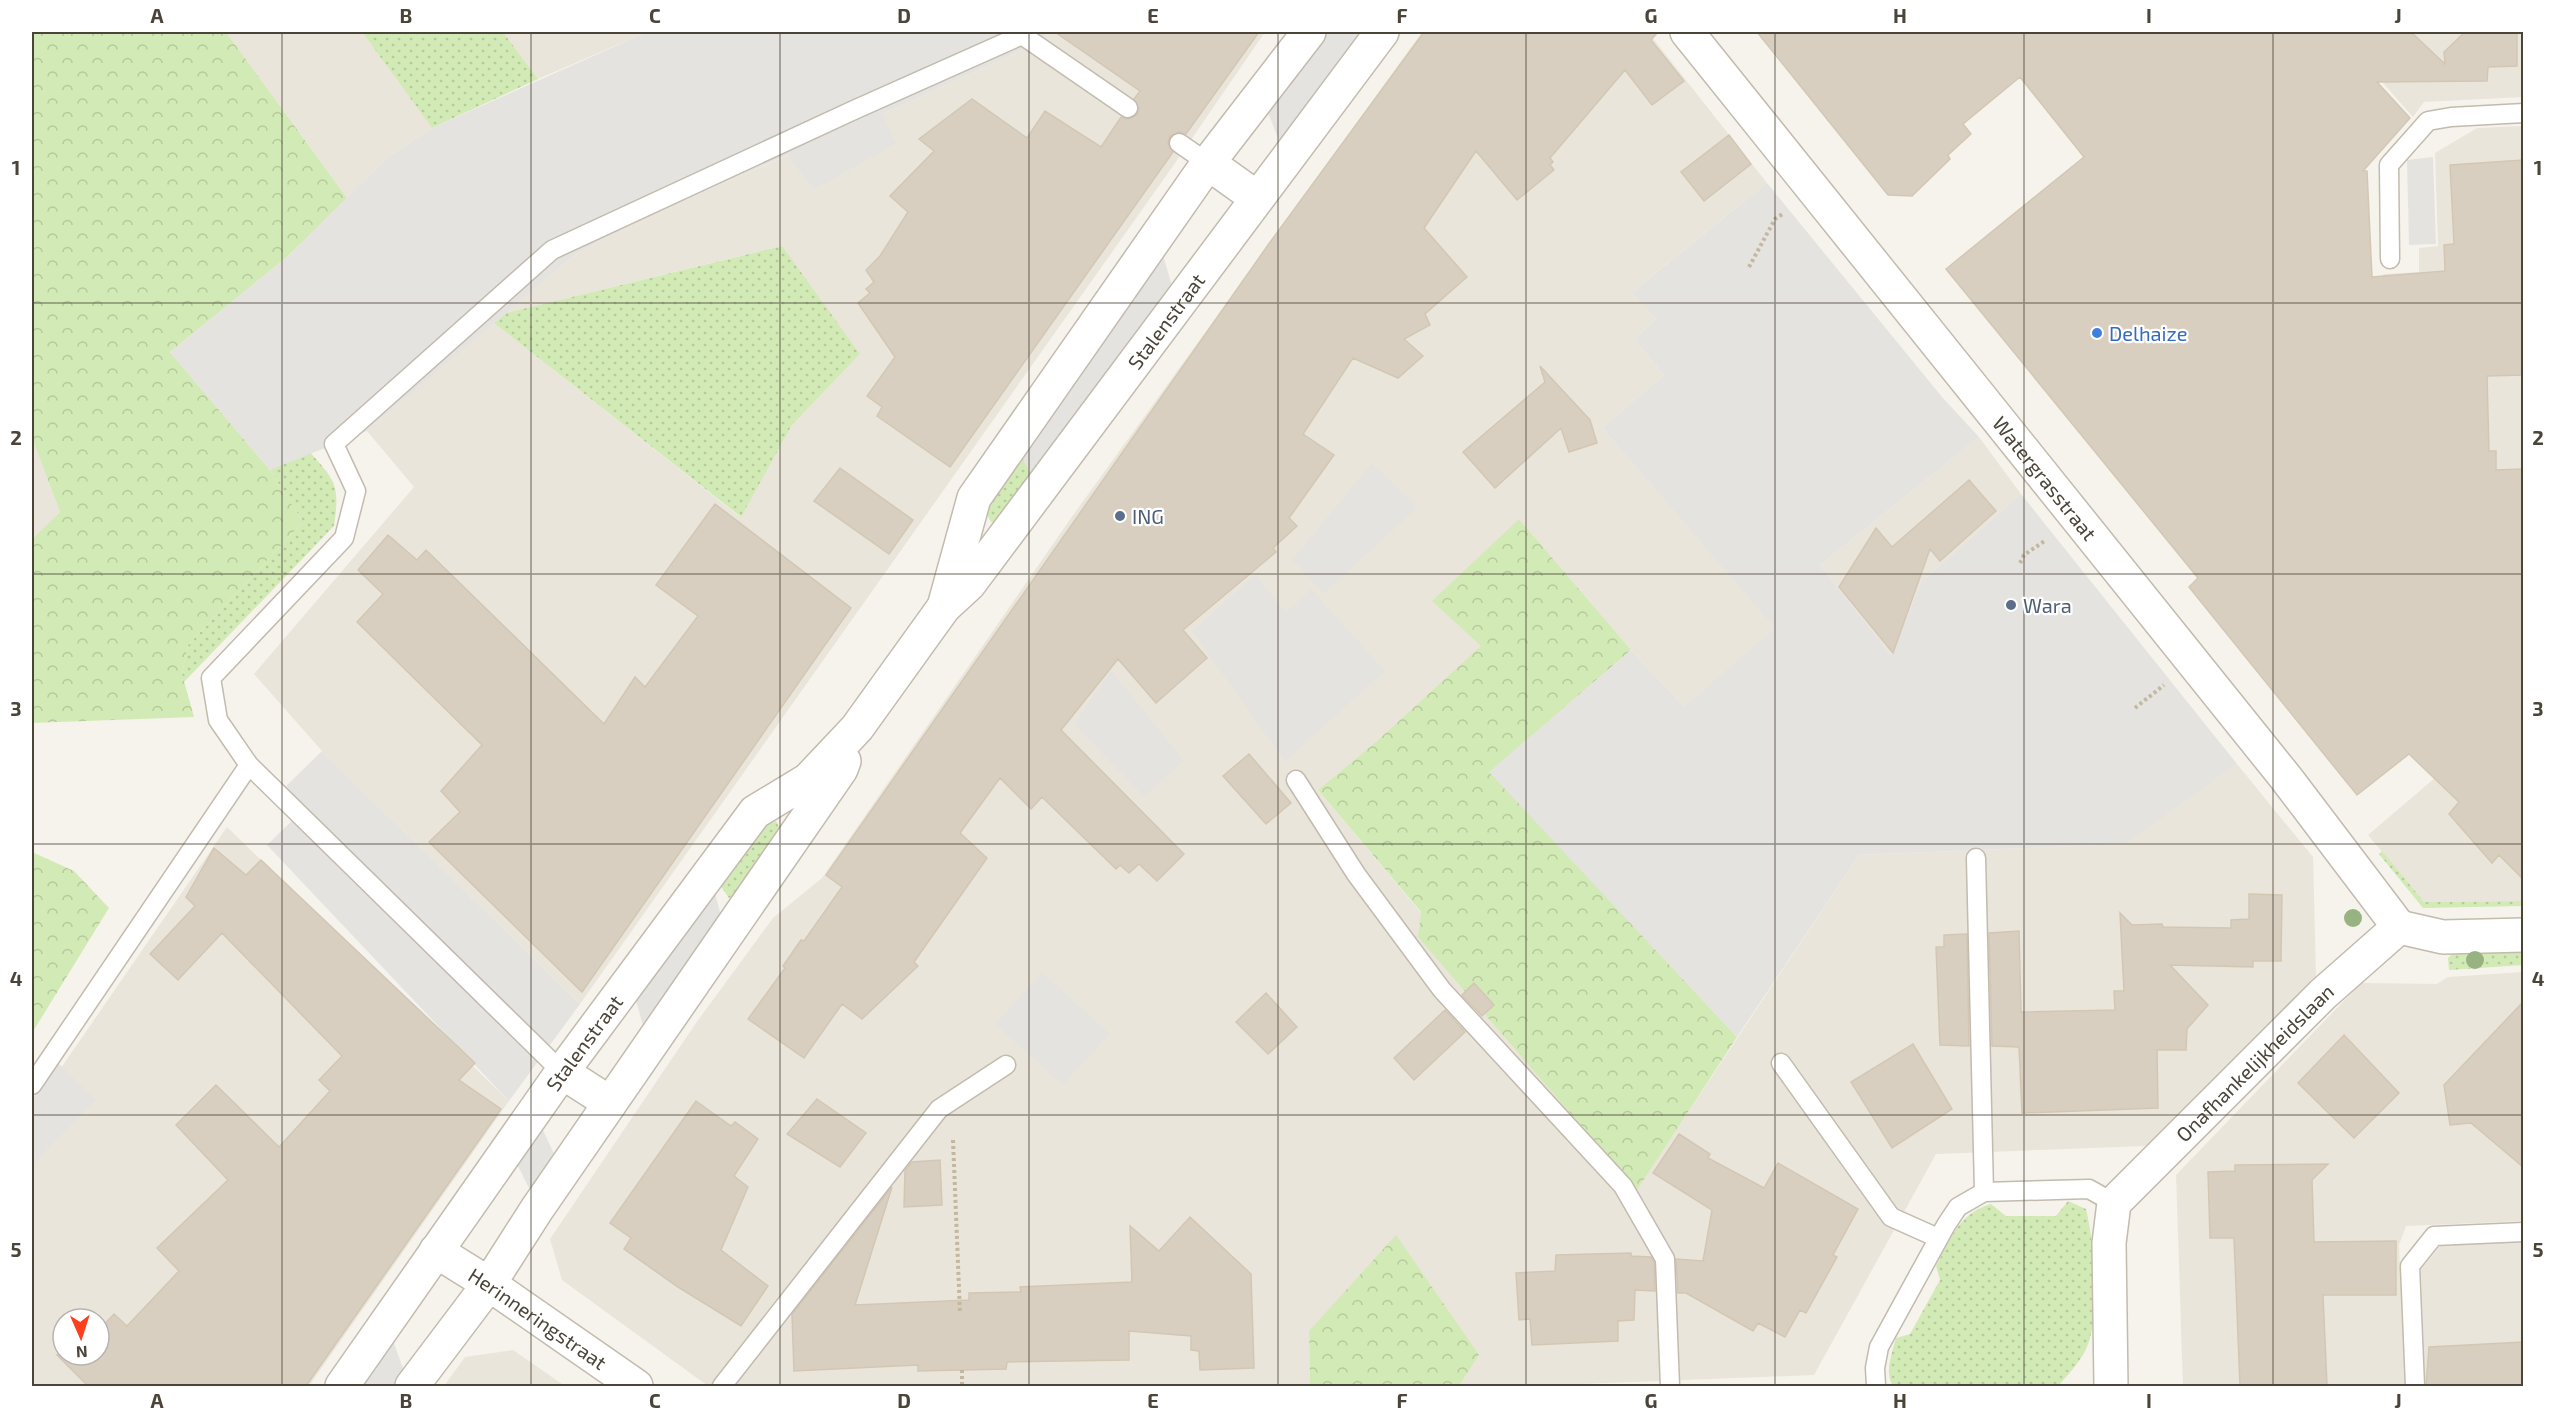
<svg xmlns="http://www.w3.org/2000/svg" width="2555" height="1418" font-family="'Exo 2',sans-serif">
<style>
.residential{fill:#eae5da;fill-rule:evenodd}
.grass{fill:url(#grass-dots)}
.forest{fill:url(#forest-crowns)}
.parking{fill:#e5e3e0}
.building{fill:#d8cfc1;stroke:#d3c7b4;stroke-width:1.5}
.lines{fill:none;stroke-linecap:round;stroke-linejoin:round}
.service-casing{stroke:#c2bbae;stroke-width:21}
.minor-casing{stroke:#c2bbae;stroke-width:36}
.tertiary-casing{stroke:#c2bbae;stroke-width:36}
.path{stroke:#c4b79f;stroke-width:4;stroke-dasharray:3 3;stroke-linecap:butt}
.service{stroke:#fff;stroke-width:18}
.minor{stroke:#fff;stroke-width:33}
.tertiary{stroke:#fff;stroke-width:33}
.tree{fill:#97b381}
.grid{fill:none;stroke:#4b4439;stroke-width:1.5;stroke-opacity:0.55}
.shop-dot{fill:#3f7fe0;stroke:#fff;stroke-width:2}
.service-dot{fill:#5c6f8a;stroke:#fff;stroke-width:2}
.labels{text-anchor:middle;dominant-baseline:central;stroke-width:4.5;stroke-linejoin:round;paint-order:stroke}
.street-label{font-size:20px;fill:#4b4439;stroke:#fff}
.shop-label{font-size:20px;fill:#366cbe;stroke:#fff;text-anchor:start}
.service-label{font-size:20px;fill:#4e5e75;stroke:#fff;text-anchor:start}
.neatline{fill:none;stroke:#4b4439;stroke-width:2}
.grid-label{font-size:20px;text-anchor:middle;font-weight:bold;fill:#4b4439}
</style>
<defs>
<pattern id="grass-dots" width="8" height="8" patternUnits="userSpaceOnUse" patternTransform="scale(1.5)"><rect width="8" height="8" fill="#d2eab5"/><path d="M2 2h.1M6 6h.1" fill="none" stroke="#b6ca9c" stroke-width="1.8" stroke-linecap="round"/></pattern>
<pattern id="forest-crowns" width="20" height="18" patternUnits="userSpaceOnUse" patternTransform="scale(1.5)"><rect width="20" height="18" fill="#d2eab5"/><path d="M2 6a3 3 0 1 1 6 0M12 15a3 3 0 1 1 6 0" fill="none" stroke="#b6ca9c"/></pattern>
</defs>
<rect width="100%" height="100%" fill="#f6f3ec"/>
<path class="residential" d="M226,32H362L432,128L388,157L347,198Z
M503,32H647L538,79Z
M1051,32H1265L1173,166L580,1004L322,751L254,674L414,487L367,431L494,323L740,517L792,425L860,354L781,246L506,313L576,254L647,216L789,155L813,190L883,114L1034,45Z
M1422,32H1648L1767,183L1633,291L1656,319L1634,339L1664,375L1602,428L1776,628L1684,706L1631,650L1519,519L1482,646L1377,741L1318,790L1421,913L1637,1189L1859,855L2125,844L2237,764L2313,857L2316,977L2146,1146L1936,1154L1814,1375L1530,1386H1459L1479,1355L1309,1331L1310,1386H708L562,1280L550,1239L696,1023L773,918L822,878L1071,518Z
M2397,32H2523V97L2424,102L2413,117L2383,83L2418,53Z
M2523,126V901L2424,902L2368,835L2456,760L2391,428L2383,274L2419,272V248L2438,246L2435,153L2477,128Z
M1979,437L2021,494L1921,582L1891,655L1820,565Z
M32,438L60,512L32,539Z
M227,827L509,1101L309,1386H32V1110ZM63,1319H99V1355H63Z
M2523,972V1221L2406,1226L2399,1245L2405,1386H2183L2176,1175L2361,983L2437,984L2448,977Z
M2523,1242V1386H2425L2421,1270L2441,1245Z
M513,1350L565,1386H444L465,1357Z"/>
<path class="grass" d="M362,32H503L538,79L432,128Z
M782,246L860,354L792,425L741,517L494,323L506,313Z
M305,446C333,480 341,480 334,526L184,682L182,674L188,645L303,522L270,470Z
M1018,450L1034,479L1002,523L991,522L985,511Z
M776,821L782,833L740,892L729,898L720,885L757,826Z
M2382,851L2424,902L2523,901V906L2423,908L2379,854Z
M2459,948H2523V965L2449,970L2448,958Z
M2068,1201L2086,1209C2094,1242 2101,1319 2086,1349C2079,1363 2068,1375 2058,1386H1893C1884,1373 1892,1353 1896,1338L1910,1334L1940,1280L1936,1266C1951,1238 1958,1214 1991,1204L2006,1216H2056Z"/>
<path class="forest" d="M32,32H226L347,198L287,257L170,352L270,470L303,522L188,645L182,674L194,717L32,723V539L60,512L32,438Z
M1519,519L1631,650L1490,772L1737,1037L1637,1190L1418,937L1421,912L1318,790L1377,741L1481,646L1432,601Z
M32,852L74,871L109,908L32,1033Z
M1396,1235L1479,1355L1459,1386H1310L1309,1331Z"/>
<path class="parking" d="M647,32H1051L1034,45L883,114L896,144L813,190L788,155L647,216L576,254L367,431L270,470L170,352L287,257L388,157L432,128Z
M1324,32H1365L1279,141L1265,105Z
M2433,157L2436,244L2409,245L2407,160Z
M1767,183L1942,397L1979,437L1820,565L1891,655L1921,582L2021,494L2237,764L2126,844L1859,855L1737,1037L1489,772L1631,650L1684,706L1775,628L1602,428L1664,375L1634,339L1656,319L1632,292Z
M1161,248L1172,286L1034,479L1018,450Z
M1372,463L1418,507L1324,594L1292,560Z
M1255,575L1286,612L1311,589L1385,671L1285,762L1192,631Z
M1111,670L1184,761L1144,797L1074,724Z
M322,751L580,1004L509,1101L267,845L304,809L286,786Z
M713,885L723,924L645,1033L635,997Z
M1042,972L1110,1034L1063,1085L995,1024Z
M57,1062L96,1100L32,1165V1100Z
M540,1124L555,1156L531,1192L515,1160Z
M392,1338L407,1379L402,1386H357Z"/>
<path class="building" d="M1055,32H1259L1186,134L1179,132L1170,136L1168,143L1173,152L950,467L877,416L882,407L867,396L895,357L858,303L870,293L866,289L874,282L866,270L880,256L908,212L890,196L934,151L919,139L972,99L1027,138L1045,111L1101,147L1121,117L1128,119L1137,115L1139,108L1134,99L1140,91Z
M1424,32H1658L1651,40L1684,81L1652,105L1625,70L1550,158L1553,162L1550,165L1554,170L1517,200L1476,151L1424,228L1467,277L1425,314L1430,325L1404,339L1423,356L1398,378L1353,358L1303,434L1334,455L1289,518L1297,526L1273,548L1276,552L1183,630L1207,658L1156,703L1118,659L1061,730L1184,854L1157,881L1139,864L1129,873L1120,865L1116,869L1042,797L1031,809L1000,778L960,833L987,858L914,962L918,966L862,1019L842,1004L804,1058L748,1019L785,968L783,966L801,940L804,941L842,887L826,875L1268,245Z
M1757,32H2411L2445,64L2444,52L2465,32H2517V66L2488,67L2487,81L2377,82L2410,118L2363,171H2367L2372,277L2445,271L2444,245L2454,244L2450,165L2523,160V375L2487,376L2489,451H2496V470L2523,469V879L2499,855L2492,863L2449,814L2459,802L2409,754L2357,795L2189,587L2198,578L1946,269L2084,157L2020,77L1963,124L1971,134L1948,155L1950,159L1912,196L1888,195Z
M1729,135L1751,164L1704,201L1681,172Z
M1540,366L1590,420L1597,443L1569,452L1561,428L1495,488L1463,452L1545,382Z
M840,468L913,520L889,554L814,501Z
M1969,480L1996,511L1940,561L1930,549L1893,653L1839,587L1876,528L1892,547Z
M715,504L851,608L582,992L429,842L460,812L441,791L482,745L357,622L383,594L358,570L388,535L417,560L426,550L604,724L635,677L645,687L698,616L656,585Z
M1249,754L1291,803L1266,824L1223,776Z
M214,848L246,875L261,860L475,1063L459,1080L501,1109L306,1386H88L57,1355H99V1330L114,1314L127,1326L179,1271L157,1248L228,1180L176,1125L216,1085L279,1147L330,1091L319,1080L342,1056L222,933L178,980L150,954L195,906L186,897Z
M2249,894L2282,895L2281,961H2253V967L2170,965L2208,1005L2187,1029L2186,1050H2157L2158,1108L2022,1113L2019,1047L1992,1046L1989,933L2019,931L2021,1012L2115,1010L2114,991H2124L2120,913L2132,925L2162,924L2163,927L2231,928V920L2249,919Z
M1967,934L1969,1046L1940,1045L1936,947H1944V935Z
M1474,983L1494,1005L1482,1016L1462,995Z
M1266,993L1297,1027L1268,1054L1236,1022Z
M2523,1002V1167L2471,1123L2450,1125L2444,1085Z
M1445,1010L1465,1032L1414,1080L1394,1058Z
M2344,1035L2399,1093L2354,1138L2298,1083Z
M1913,1044L1952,1109L1892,1148L1851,1082Z
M817,1099L866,1133L840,1167L787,1134Z
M696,1101L731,1126L735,1122L758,1139L734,1176L748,1187L721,1250L768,1286L741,1326L678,1287L624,1249L631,1238L610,1223Z
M1679,1134L1710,1154L1708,1158L1764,1188L1778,1163L1858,1209L1833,1255L1837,1257L1806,1313L1800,1310L1785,1337L1758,1323L1753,1331L1686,1293H1678L1676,1259L1703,1261L1712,1210L1653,1173Z
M940,1160L942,1205L904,1207L905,1171L912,1162Z
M2328,1164L2312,1180L2314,1242L2396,1241V1295H2323L2327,1386H2240L2234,1238H2210L2208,1172L2235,1171V1165Z
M892,1187L855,1305L969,1300V1293L1021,1292L1020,1287L1132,1282L1130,1226L1159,1251L1190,1217L1251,1274L1254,1368L1200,1370L1199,1351L1191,1350V1336L1129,1331V1360L1007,1362L1006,1369L918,1371V1365L794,1371L792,1314Z
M1631,1253V1256L1651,1257L1654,1262L1655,1291L1635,1290L1634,1320L1618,1321V1341L1532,1345L1530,1319L1519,1320L1516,1273L1555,1271L1556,1255Z
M2523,1342V1386H2426L2429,1347Z"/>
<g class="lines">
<g class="service-casing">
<path id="service" d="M1179,143L1208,163
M2390,259L2389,165L2428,121L2451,117L2524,113
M1296,780L1356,874L1442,990L1623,1186L1665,1259L1670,1386
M1976,858L1984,1192
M1781,1063L1891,1217L1938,1238
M562,1072L249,765L218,720L211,678L344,538L356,491L334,444L552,250L854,110L1022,35L1128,108
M32,1085L249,765
M722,1386L939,1109L1006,1065
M1876,1386L1875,1368L1879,1347L1946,1225L1958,1207L1984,1192L2089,1189L2114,1203
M2415,1386L2410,1266L2434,1236L2524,1232"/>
</g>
<g class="minor-casing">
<g id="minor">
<path id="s1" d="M1687,32L2286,778L2399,927"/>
<path d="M2399,927L2443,937L2524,935"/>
<path id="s2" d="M436,1251L489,1284L636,1386"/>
<path id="s3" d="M2111,1386L2109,1243L2114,1203L2323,994L2399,927"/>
</g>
</g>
<g class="tertiary-casing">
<g id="tertiary">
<path d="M1208,163L1257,198"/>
<path d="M944,607L974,498L1208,163L1309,32"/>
<path d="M562,1072L610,1103"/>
<path id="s4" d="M342,1386L562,1072L755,812L808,780L857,728L944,607L969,584L1382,32"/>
<path d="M412,1386L489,1284L537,1209L841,769L844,761"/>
</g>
</g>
<path class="path" d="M1749,267L1775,219L1784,213
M2020,563L2024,555L2046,540
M2135,708L2164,685
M953,1140L960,1313
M962,1370V1386"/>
<use href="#service" class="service"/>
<use href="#minor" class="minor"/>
<use href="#tertiary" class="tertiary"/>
</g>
<g class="tree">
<circle cx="2353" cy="918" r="9"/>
<circle cx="2475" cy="960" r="9"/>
</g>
<path class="grid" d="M282,32V1386M531,32V1386M780,32V1386M1029,32V1386M1278,32V1386M1526,32V1386M1775,32V1386M2024,32V1386M2273,32V1386M32,303H2524M32,574H2524M32,844H2524M32,1115H2524"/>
<circle class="shop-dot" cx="2097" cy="333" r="6"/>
<g class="service-dot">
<circle cx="1120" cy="516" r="6"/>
<circle cx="2011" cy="605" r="6"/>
</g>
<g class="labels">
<g class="street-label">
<text stroke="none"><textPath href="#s4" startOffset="1352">Stalenstraat</textPath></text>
<text stroke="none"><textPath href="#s1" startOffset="572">Watergrasstraat</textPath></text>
<text stroke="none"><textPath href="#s4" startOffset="420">Stalenstraat</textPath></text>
<text stroke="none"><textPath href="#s3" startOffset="382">Onafhankelijkheidslaan</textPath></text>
<text stroke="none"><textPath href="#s2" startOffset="122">Herinneringstraat</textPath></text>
</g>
<g class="shop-label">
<text x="2109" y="333">Delhaize</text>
</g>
<g class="service-label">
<text x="1132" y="516">ING</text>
<text x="2023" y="605">Wara</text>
</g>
</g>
<rect width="2555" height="1418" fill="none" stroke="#ffffff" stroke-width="66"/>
<g transform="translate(81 1337) rotate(177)"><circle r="28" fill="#ffffff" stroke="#b7b4b0" stroke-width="1.5"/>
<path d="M0-4.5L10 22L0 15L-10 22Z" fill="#fc3f1d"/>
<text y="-9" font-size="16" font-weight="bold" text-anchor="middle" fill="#4b4439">N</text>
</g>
<rect x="33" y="33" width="2489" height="1352" class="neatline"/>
<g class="grid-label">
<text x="157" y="23">A</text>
<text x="406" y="23">B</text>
<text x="655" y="23">C</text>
<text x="904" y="23">D</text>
<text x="1153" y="23">E</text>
<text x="1402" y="23">F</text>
<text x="1651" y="23">G</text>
<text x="1900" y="23">H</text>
<text x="2149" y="23">I</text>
<text x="2398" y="23">J</text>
<text x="16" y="175">1</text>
<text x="2538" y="175">1</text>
<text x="16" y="445">2</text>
<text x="2538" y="445">2</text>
<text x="16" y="716">3</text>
<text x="2538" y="716">3</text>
<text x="16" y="986">4</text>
<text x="2538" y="986">4</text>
<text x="16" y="1257">5</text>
<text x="2538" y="1257">5</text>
<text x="157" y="1408">A</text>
<text x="406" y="1408">B</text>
<text x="655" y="1408">C</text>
<text x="904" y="1408">D</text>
<text x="1153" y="1408">E</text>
<text x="1402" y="1408">F</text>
<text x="1651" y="1408">G</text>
<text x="1900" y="1408">H</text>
<text x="2149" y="1408">I</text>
<text x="2398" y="1408">J</text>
</g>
</svg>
